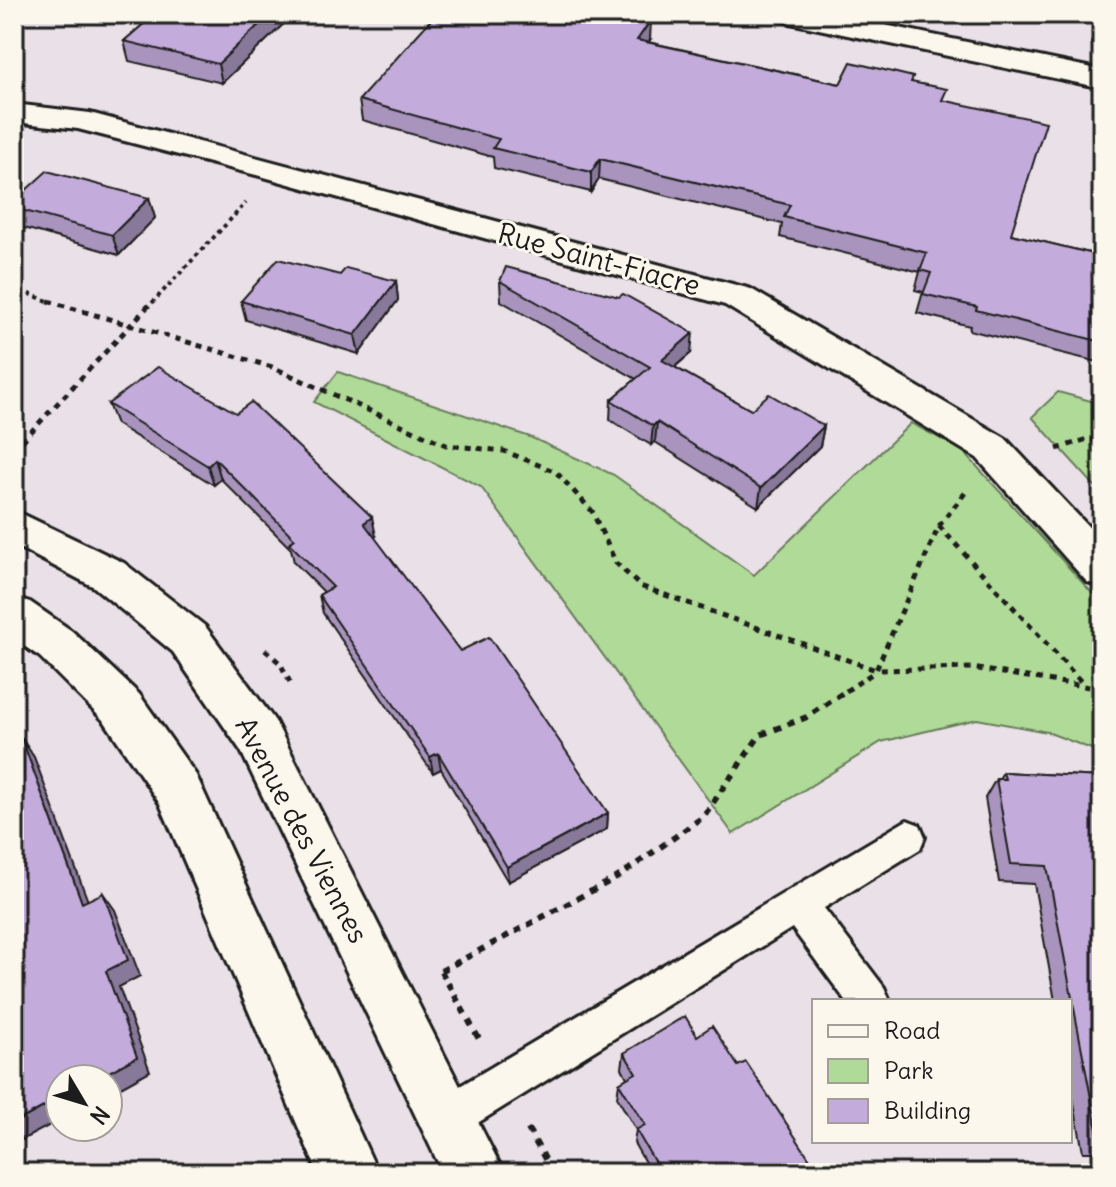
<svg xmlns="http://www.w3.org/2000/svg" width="1116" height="1187" font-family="Delius,sans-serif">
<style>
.green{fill:#b0da97;stroke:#667b5a;stroke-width:2}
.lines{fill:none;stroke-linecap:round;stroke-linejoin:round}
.lane-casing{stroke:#1c1c1c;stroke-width:6}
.street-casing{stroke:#1c1c1c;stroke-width:6}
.path-far2{stroke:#1c1c1c;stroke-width:4;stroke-dasharray:4 4;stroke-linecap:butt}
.path-far1{stroke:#1c1c1c;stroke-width:5;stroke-dasharray:6 6;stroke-linecap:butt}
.path{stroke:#1c1c1c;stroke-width:6;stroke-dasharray:7 7;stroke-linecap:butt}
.lane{fill:#fbf7ec;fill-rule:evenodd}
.street{fill:#fbf7ec;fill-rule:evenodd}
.wall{fill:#a894bc;stroke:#1c1c1c;stroke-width:2}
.shaded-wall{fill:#887899;stroke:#1c1c1c;stroke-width:2}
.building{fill:#c3acdb;stroke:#1c1c1c;stroke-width:2}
.labels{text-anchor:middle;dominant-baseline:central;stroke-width:6;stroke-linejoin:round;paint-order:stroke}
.street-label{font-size:28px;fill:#1c1c1c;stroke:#fbf7ec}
</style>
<rect width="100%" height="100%" fill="#eae0e7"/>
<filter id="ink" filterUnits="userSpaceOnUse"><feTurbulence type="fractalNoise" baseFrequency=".0125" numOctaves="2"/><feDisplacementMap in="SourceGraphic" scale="16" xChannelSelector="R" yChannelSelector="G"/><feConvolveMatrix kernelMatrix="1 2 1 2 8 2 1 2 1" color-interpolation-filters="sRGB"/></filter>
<g filter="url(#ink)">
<path class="green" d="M338,372L530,437L614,475L754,575L911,423L962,450L1102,604V753L1047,732L977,719L881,742L733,834L481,487L314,402Z
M1058,392L1102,404V494L1032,417Z"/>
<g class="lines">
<g class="lane-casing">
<path id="lane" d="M907,820L920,825L925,837L920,849L824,908L884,987L890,1001H846L792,928L463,1132L448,1138L433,1132L427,1117L433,1102Z"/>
</g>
<g class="street-casing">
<path id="street" d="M776,14H832L1102,70V88L790,23L780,20Z
M14,104L90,113L751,289L1005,438L1102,541V587L1087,582L977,458L725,305L264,177L78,129L14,122Z
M14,510L124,563L205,626L275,721L504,1173H443L241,751L173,652L94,587L14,545Z
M14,597L30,602L72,631L139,694L196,775L378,1173H318L160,804L105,722L40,657L14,639Z"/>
</g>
<path class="path-far2" d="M14,288L53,303
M152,303L246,203"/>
<path class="path-far1" d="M48,301L272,367L446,445L504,451L556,472L592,511L616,563L640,586L876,670
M1057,449L1087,439L1102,441
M14,450L153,301
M965,493L939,526L876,670L972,668L1102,689
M939,526L1085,686
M265,650L280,663L292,686
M846,691L876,671"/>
<path class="path" d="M441,971L479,1039
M441,971L618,877L703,817L760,735L807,717L849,689
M528,1129L553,1173"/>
<use href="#lane" class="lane"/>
<use href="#street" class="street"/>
</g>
<path class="wall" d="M155,14H294L222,83L129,61L124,41Z
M650,40L648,42L840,84L912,82L944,101L1011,234L1102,256V363L969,330L970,326L917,313L923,292L915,290L920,272L780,237L782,224L599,179L591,192L494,168L493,157L362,120L359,100Z
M149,198L155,218L119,255L17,226L14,219V201Z
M340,275L396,281L398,300L359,354L246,320L241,301Z
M500,281L691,353L675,367L751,410L824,426L820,446L758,507L655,442L651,445L610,420L611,400L636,379L501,301Z
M108,404L376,536L374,537L460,651L608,813L607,829L508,882L441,769L433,773L323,613L319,595L324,592L294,562L291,549L221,479L214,485L116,424Z
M1003,772L1102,777V1173H1099L1095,1152H1083L1070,1082V1001H1055L1034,884L999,882L985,798L996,779H999Z
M697,1036L738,1066L819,1173H651L634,1143L636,1130L617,1097L619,1083L627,1078L622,1068L624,1053Z"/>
<path class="shaded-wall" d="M270,14H294L222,83L218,64Z
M651,20L650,40L636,59L637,40Z
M600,159L599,179L591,192V172Z
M149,198L155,218L119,255L112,235Z
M396,281L398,300L359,354L355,335Z
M693,333L691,353L660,379L662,360Z
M657,422L655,442L651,445L653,426Z
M824,426L820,446L758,507L761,488Z
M215,459L221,479L214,485L208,466Z
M372,517L376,536L367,542L364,523Z
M21,737L34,757L95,920L82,903Z
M438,753L441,769L433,773L430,757Z
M608,813L607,829L508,882L507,867Z
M103,893L115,910L140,976L119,987L150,1071L108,1094V1079H96L106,971Z
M60,1098V1120L14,1144V1123Z"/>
<path class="building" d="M155,14H270L218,64L124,41Z
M436,14H623L651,20L637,40L840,84L851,62L913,77L911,82L947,89L942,100L1046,122L1011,234L1102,256V342L976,310L977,307L923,294L931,273L920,270L927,253L784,217L790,205L600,159L591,172L493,148L499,139L359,100Z
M47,171L149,198L112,235L14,208V201Z
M278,259L340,275L346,268L396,281L355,335L241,301Z
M506,267L619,297L623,294L693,333L662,360L751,410L769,394L824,426L761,488L657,422L653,426L611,400L650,367L500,281Z
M158,367L236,413L251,402L372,517L364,523L460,651L489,637L608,813L507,867L438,753L430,757L319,595L333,587L289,543L295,539L215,459L208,466L108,404Z
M21,737L82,903L103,893L128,960L106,971L137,1057L96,1079H60V1098L14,1123V740Z
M1003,772L1102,777V1140H1099L1047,866L1011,864L996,779H1005Z
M685,1016L697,1036L712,1026L738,1066L746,1062L819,1173H661L636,1130L645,1125L619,1083L636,1073L624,1053Z"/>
</g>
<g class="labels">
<g class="street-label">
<text transform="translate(599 259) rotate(15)">Rue Saint-Fiacre</text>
<text transform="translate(302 830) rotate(62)">Avenue des Viennes</text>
</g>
</g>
<rect width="1116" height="1187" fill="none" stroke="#fbf7ec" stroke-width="48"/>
<rect x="24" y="24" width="1068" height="1139" fill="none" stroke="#1c1c1c" stroke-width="3" filter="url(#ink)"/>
<rect x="812" y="999" width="260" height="144" fill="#fbf7ec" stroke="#a29f99" stroke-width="2"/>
<rect x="828" y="1025" width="40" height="12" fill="#fbf7ec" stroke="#a29f99" stroke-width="2"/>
<text x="884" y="1039" font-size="24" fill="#1c1c1c">Road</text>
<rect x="828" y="1059" width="40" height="24" fill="#b0da97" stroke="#a29f99" stroke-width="2"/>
<text x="884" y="1079" font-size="24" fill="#1c1c1c">Park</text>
<rect x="828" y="1099" width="40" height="24" fill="#c3acdb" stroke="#a29f99" stroke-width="2"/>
<text x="884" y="1119" font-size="24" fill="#1c1c1c">Building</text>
<g transform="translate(84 1103) rotate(128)"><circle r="38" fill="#fbf7ec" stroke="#a29f99" stroke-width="2"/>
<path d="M0-6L14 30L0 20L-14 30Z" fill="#1c1c1c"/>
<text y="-12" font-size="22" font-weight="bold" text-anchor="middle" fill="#1c1c1c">N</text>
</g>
</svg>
